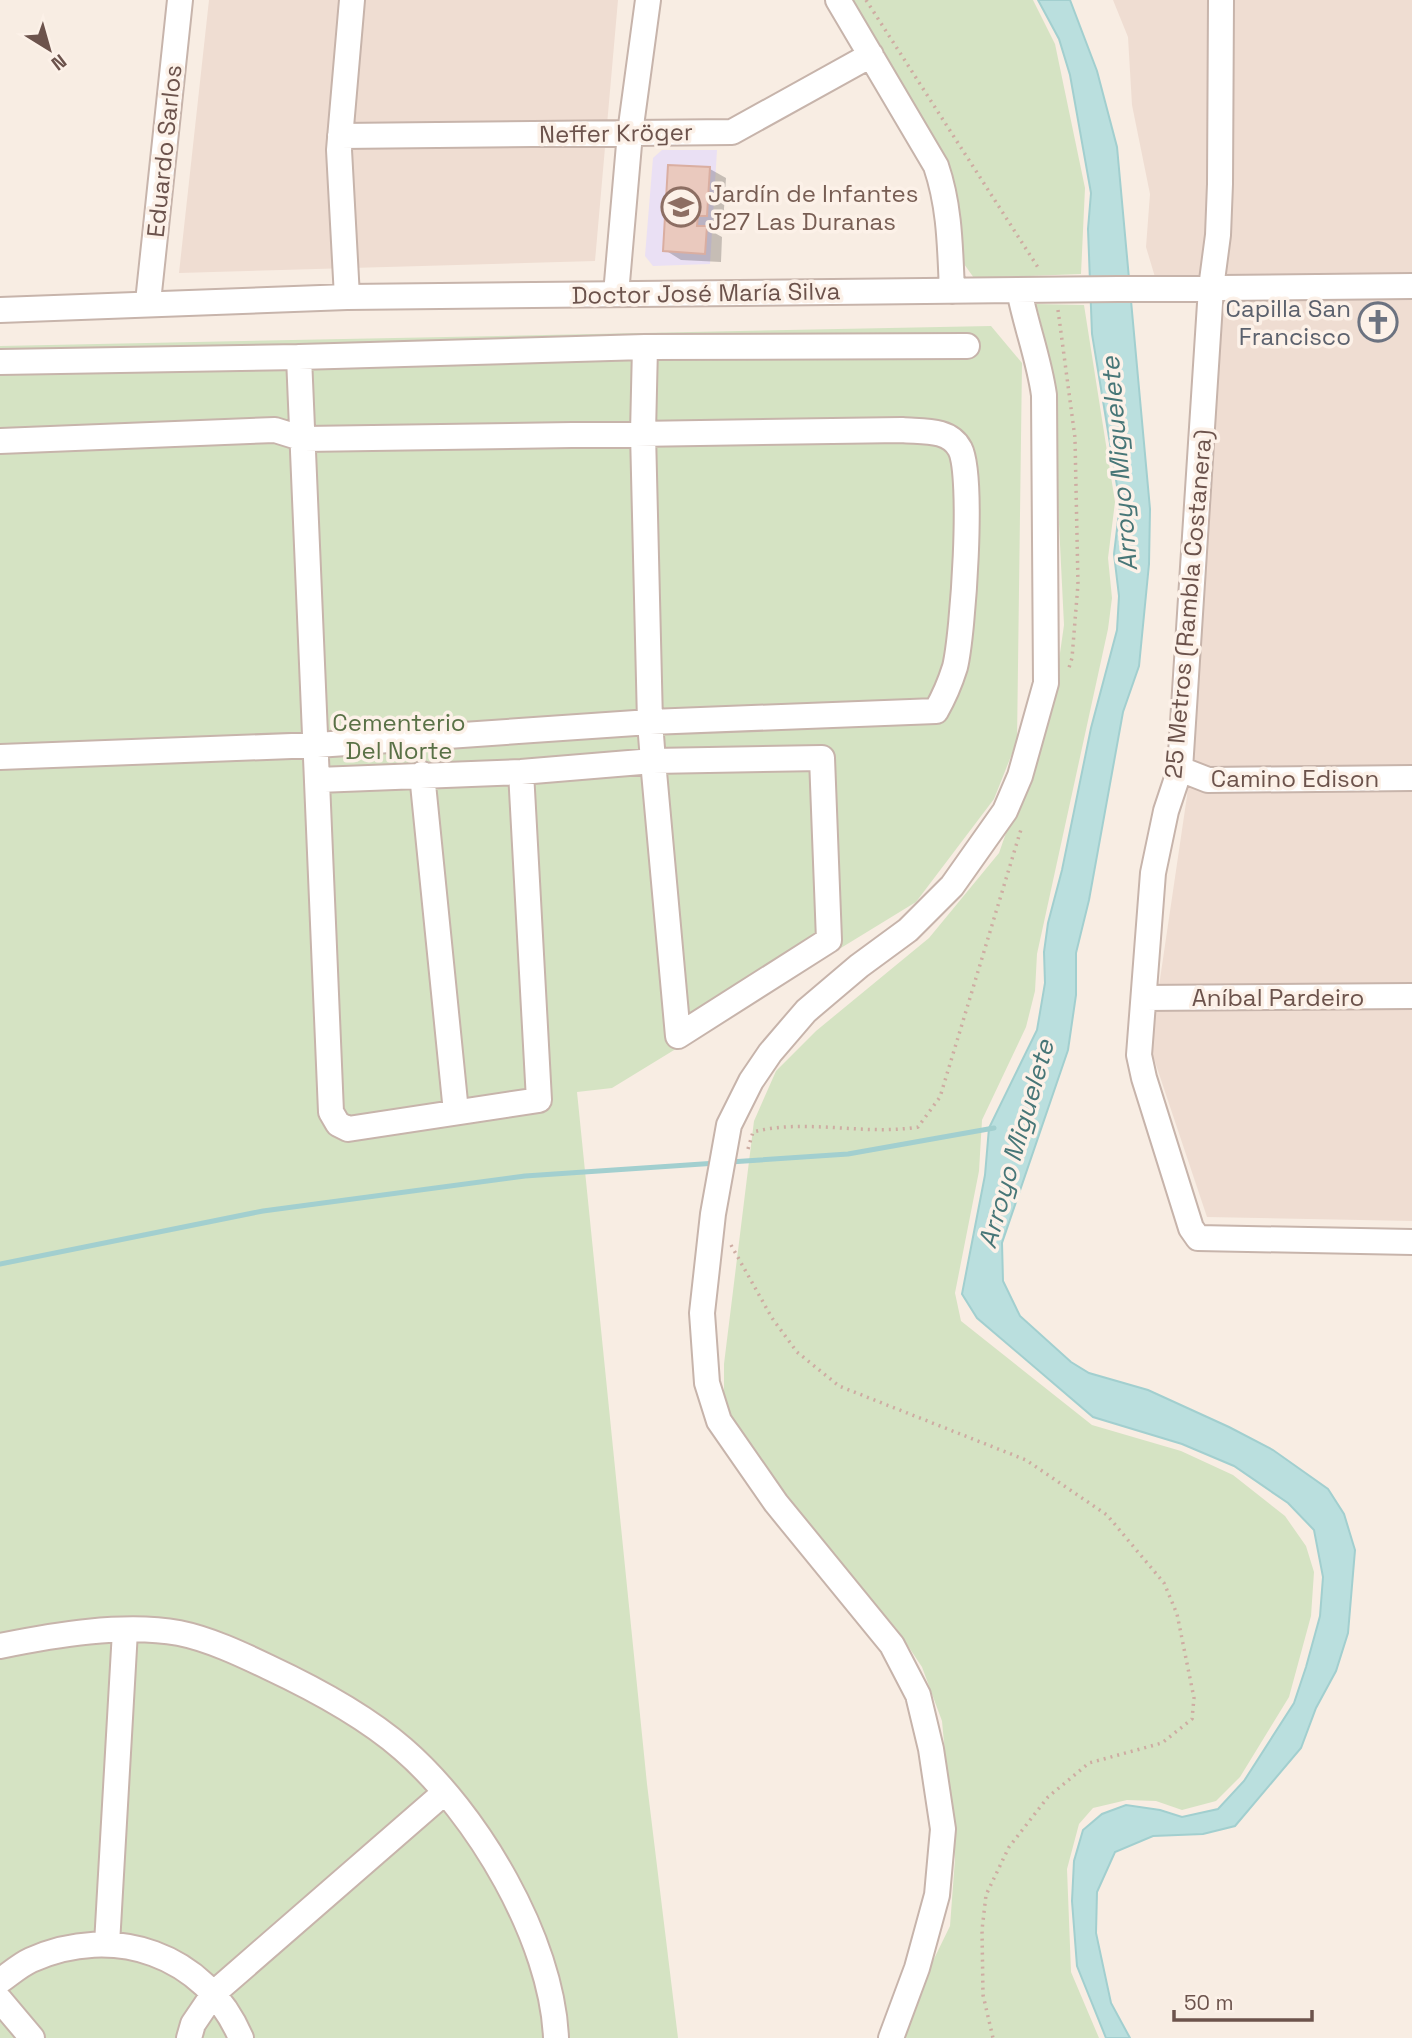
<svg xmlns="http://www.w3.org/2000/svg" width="1412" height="2038" font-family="'Space Grotesk',sans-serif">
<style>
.residential{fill:#efddd2}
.education{fill:#eae0f4}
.green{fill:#d5e3c3}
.water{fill:#badfde;stroke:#a2cfcf;stroke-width:2}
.shadow{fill:#0003}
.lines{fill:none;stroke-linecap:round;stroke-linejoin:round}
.stream{stroke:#a2cfcf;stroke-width:5}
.building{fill:#eac9be;stroke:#daaea1;stroke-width:2}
.minor-casing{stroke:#c7b4ab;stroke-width:28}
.path{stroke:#ceaca2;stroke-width:3.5;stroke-dasharray:2 5;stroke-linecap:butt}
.minor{stroke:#fff;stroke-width:24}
.labels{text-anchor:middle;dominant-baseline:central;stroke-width:7;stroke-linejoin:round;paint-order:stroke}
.street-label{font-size:24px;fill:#6c534c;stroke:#fcf1e8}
.education-label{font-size:24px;fill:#785e54;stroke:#fcf1e8;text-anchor:start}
.worship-label{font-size:24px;fill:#5b616d;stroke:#fcf1e8;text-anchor:end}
.park-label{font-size:24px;fill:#597146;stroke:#fcf1e8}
.water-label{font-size:26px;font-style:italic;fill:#477677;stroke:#fcf1e8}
</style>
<rect width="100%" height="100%" fill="#f8ede3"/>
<path class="residential" d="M209,0H618L595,261L179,273Z
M1113,0H1412V1221L1207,1217L1150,1047L1187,796L1223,275L1155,277L1146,247L1150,194L1132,105L1128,37Z"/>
<path class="education" d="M662,150H717L710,264L653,266L645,256L653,158Z"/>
<path class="green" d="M851,0H1033L1055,44L1085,188L1081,274L974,278L964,264L947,161Z
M1036,304L1084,305L1115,502L1108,558L1112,598L1108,629L1037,954L1035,991L1026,1027L982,1120L979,1171L955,1293L961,1321L1092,1425L1181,1451L1233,1475L1285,1516L1306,1546L1314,1572L1311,1616L1289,1697L1240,1777L1216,1801L1182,1810L1156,1801L1127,1800L1093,1808L1079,1824L1067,1869L1071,1972L1099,2038H903L930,1967L950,1926L955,1859L942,1721L922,1667L896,1628L731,1441L724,1400V1364L754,1121L776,1071L816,1031L929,938L999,853L1054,695L1064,625L1051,362Z
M991,326L1022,363L1017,741L994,799L916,902L612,1088L577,1092L647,1784L678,2038H0V346Z"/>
<path class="water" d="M1038,0H1070L1097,71L1117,147L1150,509L1149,564L1139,666L1123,712L1089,900L1076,953V995L1068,1050L1002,1243L1003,1281L1020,1316L1071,1362L1089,1373L1148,1390L1229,1427L1273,1450L1328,1489L1344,1514L1355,1550L1348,1633L1336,1671L1316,1708L1301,1748L1235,1826L1203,1834L1153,1836L1115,1852L1097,1892L1096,1933L1111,2003L1130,2038H1106L1077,1966L1072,1901L1074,1861L1083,1830L1102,1814L1126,1805L1160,1810L1182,1817L1218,1809L1244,1781L1294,1703L1306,1667L1320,1616L1323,1577L1314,1530L1288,1503L1234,1466L1182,1444L1093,1417L977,1318L962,1294L985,1175L989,1128L1037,1030L1045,983L1044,952L1048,923L1062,870L1091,728L1117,630L1119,596L1114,554L1120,504L1092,334L1088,229L1091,193L1070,75L1059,39Z"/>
<path class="shadow" d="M710,169L726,178L723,224H714L713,232L722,237L721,262L681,260L665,250Z"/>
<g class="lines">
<path class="stream" d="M730,1162L848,1154L994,1128
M0,1264L263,1211L525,1176L717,1163"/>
</g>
<path class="building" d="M668,165L710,167L707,216H698L697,226H707L705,254L663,251Z"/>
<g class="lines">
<g class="minor-casing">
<path id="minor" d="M838,0L936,166C950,207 950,248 952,291
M1221,0L1220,184L1218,235L1211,288L1180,769L1166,811L1153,873L1139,1055L1144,1078L1191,1228L1198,1238L1412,1242
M340,136L732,132L871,55
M616,294L630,133L648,0
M347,297L339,150L352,0
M148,302L180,0
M0,310L347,297L1412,286
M299,357L331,1112L338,1124L348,1129L539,1100L521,772
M0,362L299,357L645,347L967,346
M0,441L275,430L304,439L902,430C921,432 949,428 960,449C974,476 963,634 955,667C950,683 944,697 936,711L650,722L317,745L0,757
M1180,769L1208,780L1412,778
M422,774L456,1112
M318,780L521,772L653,761L822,758L829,940L678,1036L653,761L650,722L643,433L645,347
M1144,998L1412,996
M0,1646C54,1635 124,1623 179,1633C209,1639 241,1654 268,1667C315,1689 364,1715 403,1749C477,1813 552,1939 556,2038
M107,1944L125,1631
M0,1981C10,1974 20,1965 31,1960C114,1923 205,1954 241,2038
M0,2000L32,2038
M189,2038L193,2024L214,1993L444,1793
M891,2038L917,1968L937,1895L943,1829L931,1749L918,1695L892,1645L776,1503L719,1421L707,1383L702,1313L713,1214L729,1125L751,1081L770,1053L806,1011L859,966L908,930L952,886L1005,811L1020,776L1046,683L1044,395C1039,359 1026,326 1019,290"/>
</g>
<path class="path" d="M866,0L1039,269
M1058,310L1075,438L1078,584L1072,658L1068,671
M748,1149L753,1132C806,1118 864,1136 918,1127L940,1097L1022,826
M731,1245L772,1318L797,1352L839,1386L1026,1460L1107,1515L1164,1583L1177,1614L1194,1698L1192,1719L1162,1743L1089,1763L1048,1797L1009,1847L986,1895L982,1930L983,1995L993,2038"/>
<use href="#minor" class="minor"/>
</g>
<defs>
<g id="school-ring" transform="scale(2.0125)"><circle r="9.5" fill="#fcf1e8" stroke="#8d6e63" stroke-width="1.5"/><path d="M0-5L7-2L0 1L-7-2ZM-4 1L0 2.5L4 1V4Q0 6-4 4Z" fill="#8d6e63"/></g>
<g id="church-ring" transform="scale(2.0125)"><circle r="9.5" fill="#fcf1e8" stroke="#6b7280" stroke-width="1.5"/><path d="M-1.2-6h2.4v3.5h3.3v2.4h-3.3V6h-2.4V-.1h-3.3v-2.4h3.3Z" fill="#6b7280"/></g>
</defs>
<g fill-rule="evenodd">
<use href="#school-ring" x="681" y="207"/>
<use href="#church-ring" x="1378" y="322"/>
</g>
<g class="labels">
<g class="street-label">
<text transform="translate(616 133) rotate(-1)">Neffer Kröger</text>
<text transform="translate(164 151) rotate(-84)">Eduardo Sarlos</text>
<text transform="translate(706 293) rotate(-1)">Doctor José María Silva</text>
<text transform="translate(1188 604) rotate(-85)">25 Metros (Rambla Costanera)</text>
<text x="1295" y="778">Camino Edison</text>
<text x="1278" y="997">Aníbal Pardeiro</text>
</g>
<g class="education-label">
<text x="708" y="193">Jardín de Infantes<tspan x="708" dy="28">J27 Las Duranas</tspan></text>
</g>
<g class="worship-label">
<text x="1351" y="308">Capilla San<tspan x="1351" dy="28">Francisco</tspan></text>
</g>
<g class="park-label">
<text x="399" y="722">Cementerio<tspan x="399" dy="28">Del Norte</tspan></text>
</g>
<g class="water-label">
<text transform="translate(1119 464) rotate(-95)">Arroyo Miguelete</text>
<text transform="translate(1016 1144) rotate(-74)">Arroyo Miguelete</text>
</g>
</g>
<g transform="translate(49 49) rotate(143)" stroke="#fcf1e8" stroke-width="5" paint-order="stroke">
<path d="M0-5L12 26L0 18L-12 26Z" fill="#6c534c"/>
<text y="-10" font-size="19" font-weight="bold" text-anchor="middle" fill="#6c534c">N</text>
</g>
<path d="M1174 2010v10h138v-10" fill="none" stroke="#6c534c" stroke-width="3.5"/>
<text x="1184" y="2010" font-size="21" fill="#6c534c" stroke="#fcf1e8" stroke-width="5" paint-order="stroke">50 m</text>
</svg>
